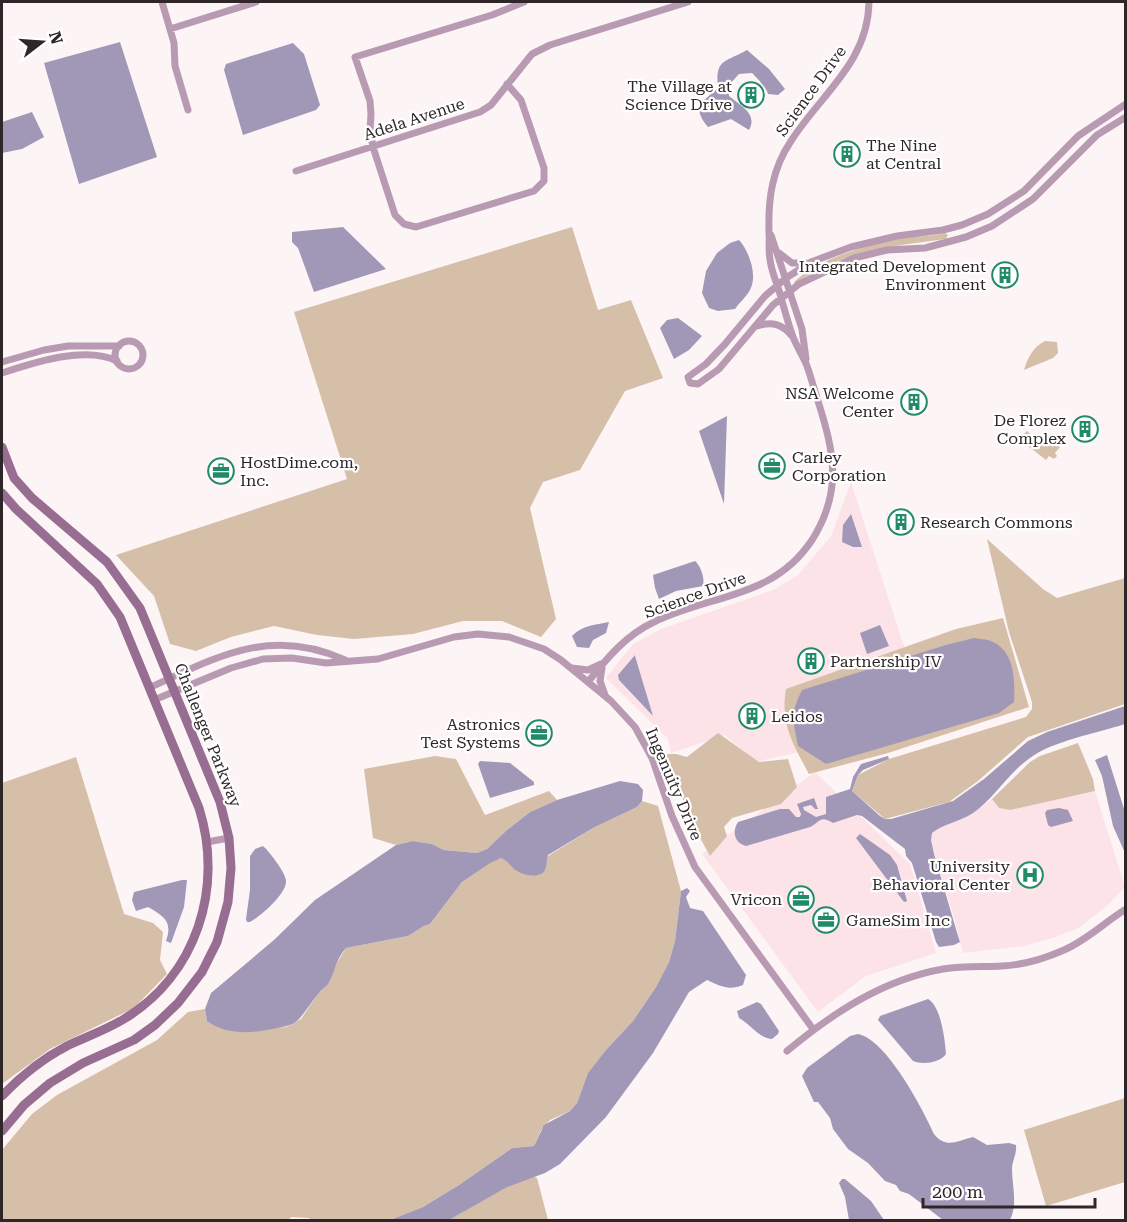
<svg xmlns="http://www.w3.org/2000/svg" width="1127" height="1222" font-family="'Roboto Serif',serif">
<style>
.built{fill:#fce3e8}
.green{fill:#d5bfa8}
.water{fill:#a198b7}
.lines{fill:none;stroke-linecap:round;stroke-linejoin:round}
.street{stroke:#b89bb3;stroke-width:7}
.secondary{stroke:#976e92;stroke-width:9}
.labels{text-anchor:middle;dominant-baseline:central;stroke-width:4.5;stroke-linejoin:round;paint-order:stroke}
.poi-label{font-size:16px;fill:#2e2628;stroke:#fff;text-anchor:end}
.street-label{font-size:16px;fill:#2e2628;stroke:#fff}
</style>
<rect width="100%" height="100%" fill="#fdf4f6"/>
<path class="built" d="M851,482L908,659L800,752L755,762L725,735L671,753L668,739L606,678L633,644L661,629L773,590L798,575L831,536Z
M815,772L910,864L936,953L866,976L818,1012L702,854Z
M1095,791L1125,887L1107,906L1077,929L1049,939L1024,946L963,953L953,914L934,854L931,840L932,833L944,825L959,821L974,812L992,799L999,808L1010,810Z"/>
<path class="green" d="M572,227L598,310L631,300L663,378L625,391L580,470L543,482L530,508L556,619L541,637L502,621H463L413,634L354,639L317,635L274,626L231,637L196,651L170,644L154,596L116,555L347,479L294,312Z
M945,233L948,235L946,239C886,247 848,250 795,283L794,282C820,258 864,246 898,239C914,236 930,237 945,233Z
M1045,341L1057,342L1058,353L1053,358L1024,370C1028,357 1033,347 1045,341Z
M1027,431L1041,443L1045,438L1049,441L1051,439L1060,447L1055,453L1057,456L1054,459L1049,456L1046,460L1019,439Z
M987,539L1043,589L1057,598L1125,578V704L1028,737L978,781L949,802L885,819L852,791L858,775L889,759L1026,717L1032,709V702L1009,632Z
M1003,618L1029,707L888,753L809,774C793,744 780,724 786,689L956,629Z
M718,733L759,762L788,759L797,787L781,804L732,818L724,827L727,836L710,856L692,823L665,754H676L687,757Z
M1078,743L1093,779L1095,791L1010,810L999,808L992,799L1030,762L1040,756Z
M435,756L456,759L485,815L549,791L557,800L530,812L507,830L487,849L477,853L444,850L432,844L413,841L396,845L373,838L364,769Z
M76,757L124,914L153,923L163,932L160,960L167,974L134,1008L50,1049L2,1084V783Z
M642,801L658,806L681,891L675,941L669,962L656,987L633,1021L605,1051L588,1073L577,1103L570,1111L550,1120L541,1130L534,1146L512,1148L459,1185L423,1207L390,1220H311L309,1218L292,1217L287,1220H3L2,1150L32,1114L57,1095L157,1040L188,1012L205,1009L207,1021L279,1028L286,1027L301,1019L319,992L330,982L334,968L346,948L408,936L424,926L430,924L462,882L490,862L501,858L511,863L545,870L548,856L593,828L637,807Z
M1125,1098V1182L1046,1206L1024,1130Z
M532,1176L537,1178L548,1220H449L507,1186Z"/>
<path class="water" d="M120,42L157,157L79,184L44,63Z
M293,43L304,54L320,105L316,110L243,135L224,70L226,64Z
M747,50L769,69L785,89L778,95L768,94C767,88 756,77 752,73L739,74L728,86L729,96C741,106 758,114 749,130L731,119L708,127C691,107 702,102 718,88C715,59 724,63 747,50Z
M32,112L44,137L22,149L2,153V122Z
M343,227L386,269L314,292L298,248L292,242V232Z
M739,240C749,251 758,275 750,290C747,296 739,303 735,309L718,311L709,308L702,293L706,271L717,253L730,243Z
M678,318L702,336L689,350L674,359L660,328L667,320Z
M727,416L724,504L699,431Z
M851,514L862,547H853L842,542L843,525Z
M695,561C701,566 705,579 703,586L676,591L659,599L655,588L653,575Z
M609,622L606,633L593,640L589,648L577,647L572,636C583,625 595,625 609,622Z
M880,625L889,646L867,654L860,633Z
M974,638C980,639 988,639 993,642C1015,652 1015,681 1014,702L999,713L826,764L798,746C793,720 790,714 802,690L946,645Z
M635,655V656L653,716L619,680L618,675Z
M1125,706V724C1098,733 1052,741 1030,758C1008,773 995,798 973,813C960,822 944,823 932,833L931,840L934,854L958,936L960,942L954,945L939,947L936,942L912,863L906,856L905,849L862,816L857,815L833,823C820,815 821,821 810,827L746,846C734,843 732,831 738,822L780,809H789L796,817H800L801,814L797,804L814,798L818,809H815L811,805L803,807L804,810L816,817L826,814V797L850,789L853,777L861,764L888,756L889,759L863,770L858,775L852,791L880,816L885,819H891L953,801L984,779L1028,741L1047,732Z
M1107,755L1125,812V853L1113,826L1102,776L1095,760Z
M480,761L510,763L534,782V785L490,798L478,764Z
M620,781L638,784L643,790L642,801L637,807L593,828L548,855C547,859 547,866 545,870C541,878 526,876 519,872C512,869 510,862 501,858L490,863L462,882L430,924L424,926L408,936L346,948C336,960 336,967 330,981C328,986 321,989 318,994C293,1026 303,1024 260,1031C242,1034 222,1032 207,1021L205,1009L211,993L274,940L315,900L396,845L413,841L432,844L444,850L477,853L487,849L507,830L530,812L557,800Z
M1059,808L1068,810L1073,821L1051,827L1048,825L1045,813L1047,810Z
M860,834L890,855L897,865L907,901L904,902L856,838Z
M263,846C269,851 286,873 286,881C287,893 261,916 250,922H247L246,919L250,890V856L255,849Z
M182,880H187L184,907L171,943L166,941C173,922 164,916 148,907L136,911L132,900L134,892Z
M687,888L690,891L686,897L690,908L703,911L746,975L743,985C729,991 720,986 707,980L689,992L653,1053L606,1117L560,1164L545,1173L507,1187L449,1220H390L423,1207L459,1185L512,1148L534,1146L544,1125L570,1111L577,1103L588,1073L605,1051L633,1021L656,987L669,962L675,941L681,891Z
M928,999C941,1006 945,1040 946,1054C940,1063 922,1065 913,1061L878,1020L880,1016Z
M757,1002L761,1004L779,1031L778,1034L772,1039C760,1039 750,1024 739,1018L737,1011Z
M858,1034C886,1039 923,1109 934,1134C946,1149 957,1141 973,1137L987,1145L1009,1143L1016,1145C1017,1154 1012,1161 1012,1169C1012,1186 1018,1204 1010,1220H943L909,1194L900,1191L896,1185L885,1181L868,1163L848,1149L833,1129L830,1118L818,1102H814L802,1076L807,1068L850,1036Z
M842,1179H845L871,1201L884,1220H849L845,1197L839,1183Z"/>
<g class="lines">
<path class="street" d="M162,2L174,43L175,66L188,110
M170,29L256,2
M507,84L521,100L544,168V181L534,191L416,227L404,224L395,215L373,147L370,131L371,114L370,101L355,57L492,15L524,2
M1126,104L1078,136L1024,191L988,214L962,225L943,230L897,236L851,247L811,262L786,278L765,296L725,344L706,364L688,377L690,383L698,384L719,369L773,305L799,284L854,258L887,250L925,248L966,237L992,226L1033,199L1097,135L1126,117
M296,171L480,112L491,105L532,54L550,45L688,2
M771,235L802,329L806,359
M779,253L792,263H806
M757,326C772,321 782,324 792,336
M115 355a14 14 0 1 1 28 0a14 14 0 1 1-28 0Z
M2,362L44,350L68,346H119
M2,373C33,363 85,345 117,361
M572,668L588,670L601,664
M602,668L600,681L605,695
M588,682C607,658 626,635 654,622C711,594 773,599 812,540C843,491 834,452 818,401C814,389 811,377 807,366C803,356 797,347 793,337C788,323 784,308 780,294C777,283 771,271 770,259C768,250 770,241 769,232C768,199 772,169 791,141C821,94 868,63 869,2
M149,688C217,657 270,626 345,660
M154,700L231,668L263,659L292,658L326,663L378,659L454,637L478,634L509,637L544,649L561,660L611,701L635,727L652,758L672,816L695,867L813,1029
M207,842L229,838
M787,1051C833,1013 882,980 943,969C963,966 983,967 1002,966C1023,965 1046,958 1064,950C1087,940 1105,922 1126,909"/>
<path class="secondary" d="M2,447L14,478L32,498L107,562L140,608L220,802L229,838L231,868L228,902L217,942L202,972L178,1003L155,1025L134,1040L83,1063L50,1083L24,1105L2,1131
M2,493L16,509L97,584L120,617L199,808C224,887 197,975 124,1019C106,1030 86,1037 67,1046C42,1059 21,1076 2,1096"/>
</g>
<defs>
<g id="building-ring" transform="scale(1.35)"><circle r="9.5" fill="#fff" stroke="#218b69" stroke-width="1.5"/><path d="M-4-6H4V6H1V3H-1V6H-4ZM-2.5-4.3h1.7v1.8h-1.7ZM.8-4.3h1.7v1.8H.8ZM-2.5-1h1.7V.8h-1.7ZM.8-1h1.7V.8H.8Z" fill="#218b69"/></g>
<g id="office-ring" transform="scale(1.35)"><circle r="9.5" fill="#fff" stroke="#218b69" stroke-width="1.5"/><path d="M-6-3h4V-5.5h4V-3h4V5H-6ZM-1-4.5V-3h2v-1.5ZM-6 0V1H6V0Z" fill="#218b69"/></g>
<g id="hospital-ring" transform="scale(1.35)"><circle r="9.5" fill="#fff" stroke="#218b69" stroke-width="1.5"/><path d="M-5-5h3v3.5h4V-5h3V5h-3V1.5h-4V5h-3Z" fill="#218b69"/></g>
</defs>
<g fill-rule="evenodd">
<use href="#building-ring" x="751" y="95"/>
<use href="#building-ring" x="847" y="154"/>
<use href="#building-ring" x="1005" y="275"/>
<use href="#building-ring" x="914" y="402"/>
<use href="#building-ring" x="1085" y="429"/>
<use href="#office-ring" x="772" y="466"/>
<use href="#office-ring" x="221" y="471"/>
<use href="#building-ring" x="901" y="522"/>
<use href="#building-ring" x="811" y="661"/>
<use href="#building-ring" x="752" y="716"/>
<use href="#office-ring" x="539" y="733"/>
<use href="#hospital-ring" x="1030" y="875"/>
<use href="#office-ring" x="801" y="899"/>
<use href="#office-ring" x="826" y="920"/>
</g>
<g class="labels">
<g class="poi-label">
<text x="732" y="86">The Village at<tspan x="732" dy="18">Science Drive</tspan></text>
<text x="866" y="145" text-anchor="start">The Nine<tspan x="866" dy="18">at Central</tspan></text>
<text x="986" y="266">Integrated Development<tspan x="986" dy="18">Environment</tspan></text>
<text x="894" y="393">NSA Welcome<tspan x="894" dy="18">Center</tspan></text>
<text x="1066" y="420">De Florez<tspan x="1066" dy="18">Complex</tspan></text>
<text x="792" y="457" text-anchor="start">Carley<tspan x="792" dy="18">Corporation</tspan></text>
<text x="240" y="462" text-anchor="start">HostDime.com,<tspan x="240" dy="18">Inc.</tspan></text>
<text x="920" y="522" text-anchor="start">Research Commons</text>
<text x="830" y="661" text-anchor="start">Partnership IV</text>
<text x="771" y="716" text-anchor="start">Leidos</text>
<text x="520" y="724">Astronics<tspan x="520" dy="18">Test Systems</tspan></text>
<text x="1010" y="866">University<tspan x="1010" dy="18">Behavioral Center</tspan></text>
<text x="782" y="899">Vricon</text>
<text x="846" y="920" text-anchor="start">GameSim Inc</text>
</g>
<g class="street-label">
<text transform="translate(811 91) rotate(-54)">Science Drive</text>
<text transform="translate(414 119) rotate(-18)">Adela Avenue</text>
<text transform="translate(695 595) rotate(-20)">Science Drive</text>
<text transform="translate(208 735) rotate(68)">Challenger Parkway</text>
<text transform="translate(674 784) rotate(67)">Ingenuity Drive</text>
</g>
</g>
<rect width="1127" height="1222" fill="none" stroke="#2e2628" stroke-width="6"/>
<g transform="translate(42 42) rotate(73)" stroke="#ffffff" stroke-width="4.5" paint-order="stroke">
<path d="M0-4.5L10 22L0 15L-10 22Z" fill="#2e2628"/>
<text y="-9" font-size="16" font-weight="bold" text-anchor="middle" fill="#2e2628">N</text>
</g>
<path d="M923 1198v9h172v-9" fill="none" stroke="#2e2628" stroke-width="3"/>
<text x="932" y="1198" font-size="18" fill="#2e2628" stroke="#ffffff" stroke-width="4.5" paint-order="stroke">200 m</text>
</svg>
